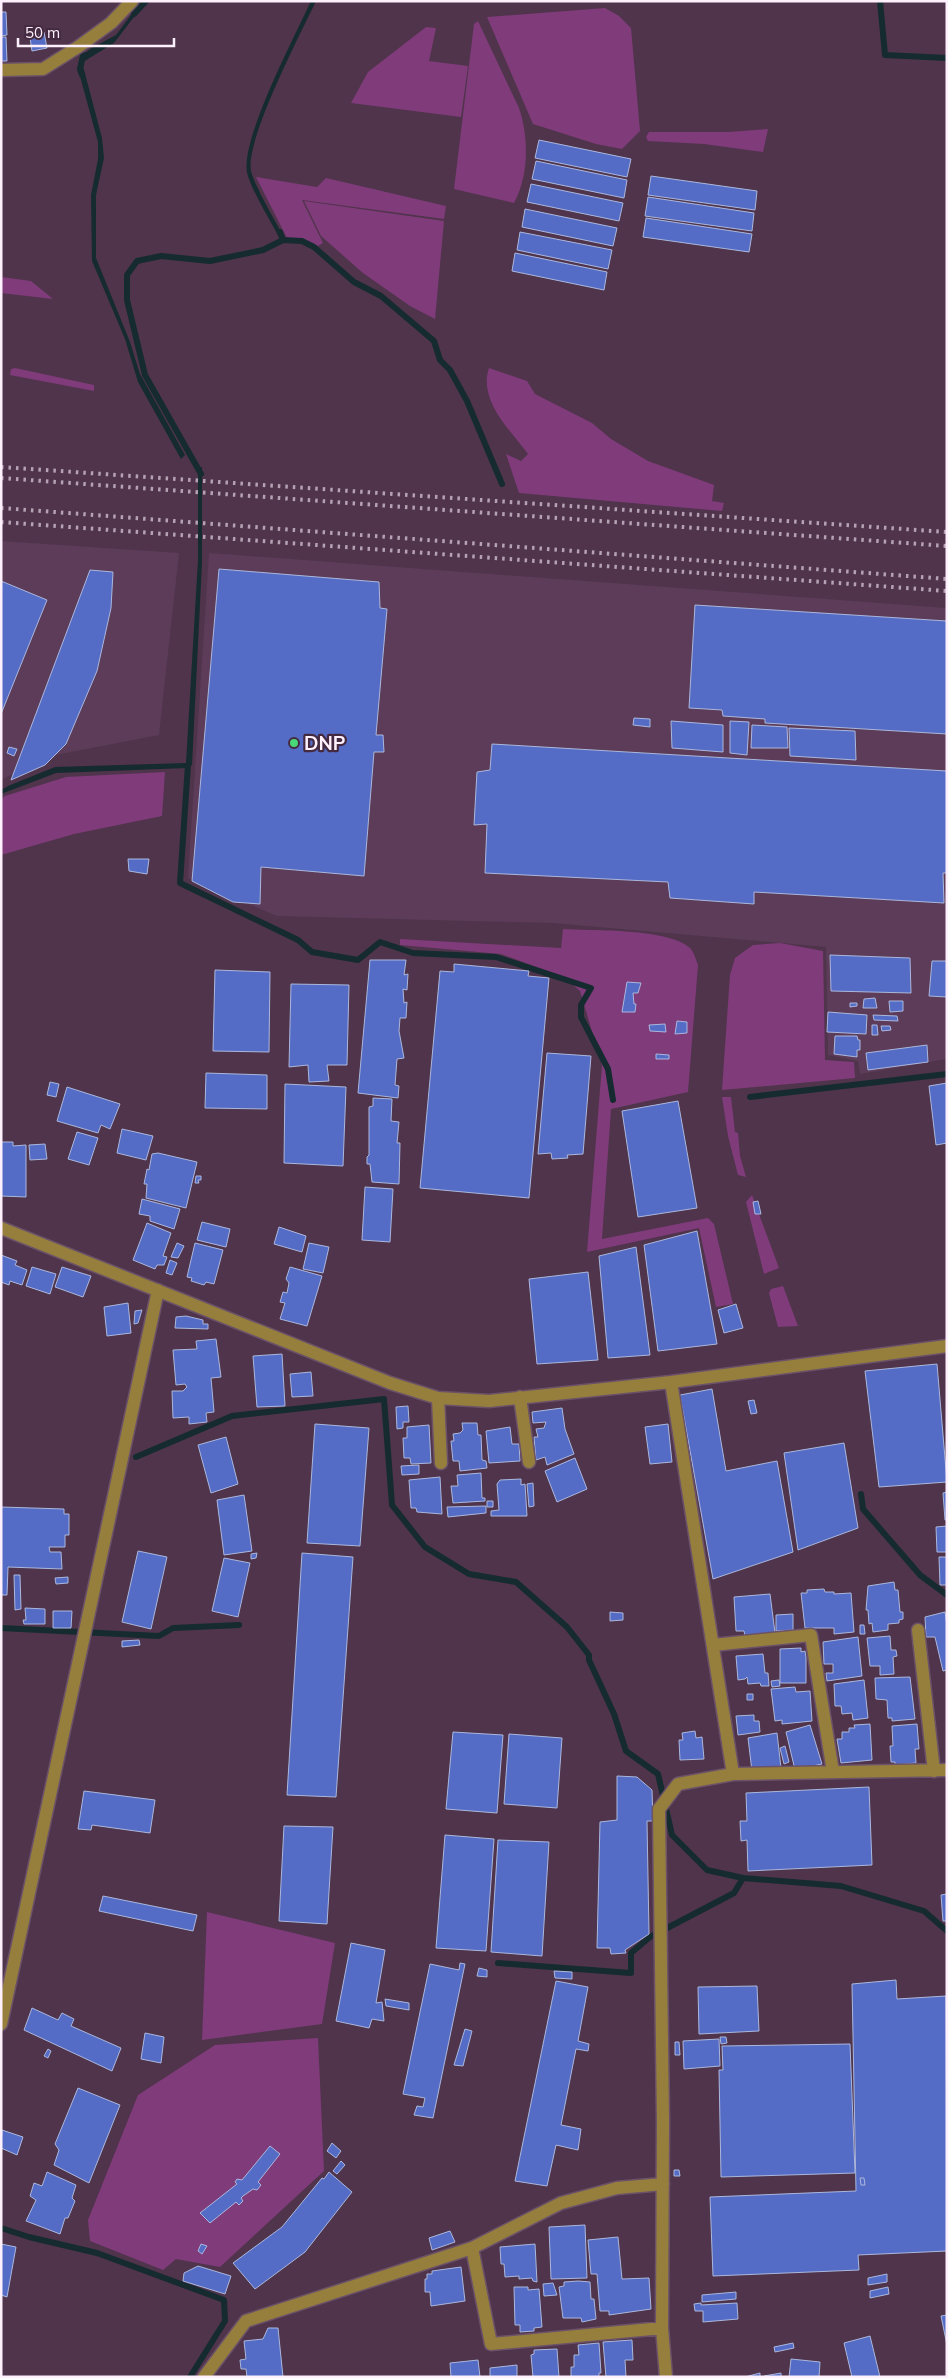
<svg xmlns="http://www.w3.org/2000/svg" width="948" height="2378" font-family="Mulish,sans-serif">
<style>
.built{fill:#5c3c59}
.green{fill:#803b7a}
.water{fill:#152b2f}
.lines{fill:none;stroke-linecap:round;stroke-linejoin:round}
.stream{stroke:#152b2f;stroke-width:6}
.building{fill:#556cc7;stroke:#abb7dc}
.minor-casing{stroke:#6b5268;stroke-width:15}
.minor{stroke:#967f3c;stroke-width:12}
.rail{stroke:#b6a2b3;stroke-width:4;stroke-dasharray:2.5 5;stroke-linecap:butt}
.poi-dot{fill:#4ad777;stroke:#442a41;stroke-width:2}
.labels{text-anchor:middle;dominant-baseline:central;stroke-width:4.5;stroke-linejoin:round;paint-order:stroke}
.poi-label{font-size:19px;font-weight:bold;fill:#fef0fc;stroke:#442a41;text-anchor:start}
</style>
<rect width="100%" height="100%" fill="#4f344c"/>
<path class="built" d="M1,541L179,553L159,735L45,757L1,780Z
M209,553L947,608V1059L860,1074L858,1061L828,1055L826,947L553,923L277,916L188,878Z"/>
<path class="green" d="M605,8L619,16L631,28L640,131L622,149L596,144L533,124L487,17Z
M478,21L519,108C529,138 529,175 514,203L454,189L474,24Z
M426,27L436,28L429,61L468,66L461,117L351,103L368,72Z
M768,129L763,152L704,144L648,141L646,137L649,132H729Z
M256,177L317,187L326,178L446,206L444,219L302,200L323,243L318,246L303,239L287,238Z
M304,201L444,221L435,319L410,306L363,273L321,236Z
M1,277L31,281L53,299L1,293Z
M15,368L94,385V391L10,375L11,369Z
M489,368L527,381L535,394L592,423L611,439L648,461L714,485L712,501L724,503L722,511L519,493L506,454L521,461L528,454C510,430 478,400 489,368Z
M165,772L162,816L74,834L1,855V799L5,796L66,777Z
M563,929C594,931 668,928 690,948C694,952 696,960 698,965L688,1092L611,1109L602,1239L708,1218L714,1224L733,1304L716,1307L699,1228L587,1252L602,1065L580,991L564,977L501,954L400,945V939L561,948Z
M780,943L823,951L825,1060L854,1062L855,1078L722,1090L730,975L735,958L753,945Z
M722,1097H731L735,1132L738,1133L740,1156L746,1177L738,1175L728,1136Z
M752,1195L779,1268L764,1274L746,1202Z
M783,1286L798,1326L778,1327L769,1293L771,1289Z
M207,1912L335,1943L322,2024L202,2040Z
M318,2038L324,2171L220,2267L176,2259L163,2270L90,2241L88,2220L138,2095L215,2045Z"/>
<path class="water" d="M311,1H316C301,33 245,140 251,171C255,187 276,222 285,239L281,241C273,225 250,188 247,172C241,138 295,36 311,1Z
M137,7L140,9L114,43L83,62L79,59L90,49L116,35Z
M83,66L102,138L104,158L96,195V258L130,342L140,374L185,455L181,459L138,382L125,339L92,261L91,195L98,159V142L78,69Z
M198,467H202V563L192,765L187,768L56,773L1,794V790L8,786L55,767L186,763L198,560Z"/>
<g class="lines">
<path class="stream" d="M880,1L885,55L947,58
M134,14L146,1
M82,75L80,69L83,56L86,55
M283,240L302,241L314,247L354,282L381,296L434,341L440,360L450,370L467,401L502,484
M201,474L145,375L127,300V275L137,261L161,256L210,261L263,250L283,240L280,232
M188,765L180,883L298,940L312,952L358,960L380,942L413,953L496,957L591,988L581,1005V1017L608,1069L613,1100
M750,1097L947,1074
M136,1457L232,1416L384,1399L392,1505L425,1547L469,1574L516,1582L567,1627L589,1655V1660L614,1714L626,1751L658,1774L672,1835L707,1870L743,1878L841,1886L924,1911L947,1931
M861,1494L863,1509L920,1575L947,1595
M1,1628L159,1636L173,1628L239,1625
M498,1963L631,1973V1953L650,1937L734,1893L743,1878
M1,2228L29,2237L97,2253L224,2300L225,2321L190,2377"/>
</g>
<path class="building" d="M1,12H6L7,35L1,36Z
M44,32L47,48L32,51L30,38Z
M1,37H6L7,61H1Z
M539,140L631,159L627,177L535,158Z
M536,161L627,180L624,198L532,179Z
M651,176L757,191L755,210L648,195Z
M531,184L623,203L619,221L527,202Z
M648,197L754,213L752,231L645,216Z
M525,209L617,228L613,246L522,227Z
M646,218L752,234L749,252L643,237Z
M520,232L612,250L608,269L517,250Z
M515,253L607,272L604,290L512,271Z
M219,569L379,582L380,608L387,609L376,735H383L384,752H374L364,876L261,867L260,904L233,902L192,881Z
M90,570L113,572L111,608L97,671L66,744L45,765L11,780Z
M1,581L47,600L1,714Z
M695,605L947,621V734L765,723V719L723,716L722,710L689,708Z
M634,718L650,719V727L633,725Z
M671,721L723,725V752L672,748Z
M730,721L749,722L747,755L730,753Z
M752,725L787,727L788,748H751Z
M789,728L855,731L856,760L790,756Z
M492,744L947,771V873H943L944,903L754,892V904L670,898L668,882L485,873L487,824L474,825L477,772L490,770Z
M9,747L17,749L14,756L7,753Z
M128,859H149L147,874L129,871Z
M830,955L910,958L911,993L831,991Z
M370,960H406L404,975L408,974L407,990L403,989L404,1003L407,1002L406,1018H400L399,1031L404,1058L397,1059L395,1085L399,1086L398,1098L358,1093Z
M932,961H947V997L929,996Z
M454,964L529,971L528,976L549,978L529,1198L420,1188L440,971L454,972Z
M215,970L270,972L269,1052L213,1051Z
M627,982L641,983L638,993H633L634,1004H636L635,1012H622Z
M291,984L349,985L347,1065H327L329,1081L309,1082L308,1065L289,1067Z
M875,998L877,1008H863L864,999Z
M889,1001H903V1011L890,1012Z
M850,1003H857V1006L850,1007Z
M828,1012L867,1015L866,1034L827,1032Z
M873,1015L897,1016L898,1021L874,1020Z
M677,1021L687,1022V1033L675,1034Z
M665,1024L666,1032L650,1031L649,1025Z
M872,1025H877L878,1035H872Z
M881,1026H890L891,1030L882,1031Z
M835,1036H857L858,1040H860V1050H857V1057L834,1054Z
M927,1045L928,1062L868,1070L866,1053Z
M547,1053L591,1056L583,1154L567,1155L568,1158L552,1159L551,1153L538,1154Z
M656,1054L669,1055V1059H656Z
M206,1073L267,1075V1109L205,1108Z
M50,1082L59,1084L56,1097L47,1095Z
M947,1083V1143L936,1145L929,1086Z
M285,1084L346,1087L343,1166L284,1163Z
M67,1087L120,1104L110,1129L101,1125L98,1133L57,1121Z
M373,1098L392,1099L391,1121L399,1122L397,1143H400L399,1184L372,1182L370,1164H367V1157L369,1155V1107L373,1106Z
M678,1101L697,1208L638,1217L622,1111Z
M122,1129L153,1136L146,1160L117,1153Z
M77,1132L98,1138L89,1165L68,1159Z
M1,1142H13V1146L26,1145V1197L1,1196Z
M45,1144L47,1159L30,1160L29,1145Z
M158,1153L197,1162L186,1208L146,1198L147,1184H144L147,1169L149,1170L152,1154Z
M196,1176H201V1180H198L199,1183H195Z
M365,1187L393,1189L390,1242L362,1240Z
M142,1199L180,1209L174,1229L150,1221V1216L139,1214Z
M758,1201L761,1214H755L753,1202Z
M202,1222L230,1229L226,1247L197,1240Z
M147,1223L171,1233L163,1256L167,1257L164,1265H157L155,1269L133,1260Z
M279,1227L306,1236L302,1252L274,1244Z
M697,1231L717,1344L658,1351L644,1245Z
M177,1243L184,1246L178,1258L171,1257Z
M195,1243L223,1250L214,1284L206,1282L204,1285L191,1281L192,1278L187,1277Z
M309,1243L329,1247L323,1273L303,1269Z
M636,1247L650,1355L608,1358L599,1256Z
M1,1255L17,1261L15,1265L27,1270L22,1285L10,1281L9,1285L1,1282Z
M170,1260L177,1263L172,1275L166,1273Z
M32,1267L56,1274L50,1294L26,1286Z
M62,1267L91,1276L83,1297L55,1287Z
M290,1267L322,1276L307,1326L280,1319L285,1303L280,1302L283,1292L287,1293L289,1283L286,1279Z
M588,1272L598,1360L537,1364L529,1279Z
M128,1303L131,1333L107,1336L104,1307Z
M736,1304L743,1328L724,1333L718,1310Z
M142,1310L138,1323L134,1324L135,1311Z
M186,1316L203,1320V1324H208V1329L175,1328L176,1317Z
M216,1339L221,1377L211,1378L214,1412L206,1413L207,1422L189,1424V1417L173,1418L172,1391H183L187,1387L185,1384L176,1385L173,1350L197,1349L196,1341Z
M282,1354L285,1406L257,1407L253,1356Z
M937,1364L947,1482L879,1487L865,1371Z
M311,1372L313,1396L292,1397L290,1374Z
M712,1389L726,1471L777,1461L793,1552L713,1579L680,1395Z
M754,1400L757,1413L751,1414L748,1401Z
M408,1406L409,1422H403V1428L397,1429L396,1407Z
M562,1408L565,1429L574,1454L547,1465L545,1457L536,1460L534,1437H538L536,1429L544,1428L546,1422L533,1423L532,1412Z
M462,1423H477L478,1435H481L482,1460L486,1461L487,1468L460,1471L459,1461H453L451,1441H454L453,1434L460,1433L463,1430Z
M315,1424L369,1428L360,1546L307,1543Z
M668,1424L672,1462L650,1464L645,1427Z
M429,1425L431,1463L411,1464L410,1458H404L403,1438H407V1427Z
M510,1427L512,1444H519L520,1461L489,1463L486,1431Z
M226,1437L238,1484L211,1493L198,1445Z
M844,1443L858,1528L798,1550L784,1453Z
M575,1458L587,1489L557,1502L545,1471Z
M419,1465V1474L402,1475L401,1466Z
M481,1473L482,1498H485V1501L453,1503L451,1486H458L457,1475Z
M440,1477L442,1514L417,1512L416,1508H411L409,1480Z
M521,1479V1485L525,1484L527,1516H491V1511L499,1510L497,1484L500,1480Z
M533,1483L534,1506L529,1507L527,1484Z
M947,1492V1520H945L943,1493Z
M244,1495L252,1551L224,1555L217,1500Z
M487,1501H493V1507H487Z
M486,1506V1513L448,1517L447,1507Z
M1,1507L64,1509V1514H69V1535H65V1547H49L50,1552H61L62,1569L8,1567L7,1595H1Z
M947,1526V1552H937L936,1527Z
M138,1551L167,1557L151,1629L122,1622Z
M257,1553L256,1558L251,1559V1554Z
M302,1553L353,1557L336,1797L287,1795Z
M939,1557H947V1585H940Z
M224,1558L250,1563L238,1617L212,1611Z
M14,1575H20L21,1609L15,1610Z
M68,1577V1583L56,1584L55,1578Z
M894,1582L895,1590H898L900,1612H903V1619L899,1620V1623L888,1624V1630L873,1632L872,1623L869,1624L868,1610H866L868,1586Z
M824,1589L825,1592H834V1594L851,1593L854,1632L834,1634V1628H805L801,1593H807V1590Z
M770,1594L775,1633L745,1636L744,1631H736L734,1597Z
M25,1608L45,1609V1624H24L23,1620H26Z
M53,1611H72L71,1628H53Z
M610,1612L623,1613V1620L610,1621Z
M945,1612L947,1625V1670L943,1671L935,1637H926L925,1617Z
M793,1614V1630L776,1631V1615Z
M860,1625H864L865,1634H860Z
M890,1636L891,1650H896L897,1656L893,1657L894,1674L880,1675V1666H870L867,1638Z
M858,1637L862,1676L827,1681L826,1673H833V1664H824L823,1642Z
M139,1640L140,1645L122,1647V1641Z
M801,1648V1652L805,1651L806,1658V1683H780V1649Z
M763,1654L765,1673H768L769,1686H761L760,1683L748,1684L747,1677L745,1679L738,1680L736,1656Z
M910,1677L915,1719L892,1721V1718H888L887,1700L876,1699L875,1678Z
M779,1680L780,1686L772,1687L771,1681Z
M864,1680L868,1718L853,1720L852,1713L842,1714L841,1706H835L834,1684Z
M795,1687L796,1692L810,1691L812,1721L782,1724V1720L775,1721L771,1689Z
M747,1694H753V1700H747Z
M754,1715V1721H759L760,1732L738,1735L736,1716Z
M870,1724L872,1760L841,1763L837,1739H842V1732H849V1728H855L854,1725Z
M917,1724L919,1749H915L916,1763L895,1765V1762H891L890,1746H893L892,1726Z
M810,1725L822,1764L795,1770L786,1732Z
M695,1731L696,1738L702,1737L704,1759L680,1760L679,1740H683L682,1733Z
M453,1732L503,1735L497,1813L446,1809Z
M777,1733L781,1768L752,1771L748,1738Z
M509,1734L562,1738L557,1808L504,1804Z
M785,1746L789,1762L784,1764L780,1748Z
M617,1776L637,1777L652,1790L653,1821H647L649,1934L625,1950L626,1953L611,1954L610,1948H597L600,1822L617,1820Z
M869,1787L872,1865L748,1871L747,1840L741,1841L740,1821H747L746,1793Z
M84,1791L155,1800L150,1833L92,1825L91,1830L78,1829Z
M284,1826L333,1827L327,1924L279,1921Z
M445,1835L494,1839L486,1951L436,1948Z
M498,1840L549,1842L542,1956L491,1952Z
M947,1894V1921H943L941,1895Z
M103,1896L197,1915L193,1931L99,1911Z
M351,1943L385,1950L376,2003L382,2002L384,2021L372,2019L369,2028L336,2021Z
M460,1963L465,1964L433,2118L414,2115L417,2106L423,2107L425,2098L403,2094L430,1964L459,1970Z
M479,1968L487,1970V1977L477,1976Z
M554,1971L572,1972V1979L555,1978Z
M896,1980L897,1999L946,1996L947,2251L858,2255L859,2270L713,2276L710,2197L856,2191L852,1984Z
M556,1981L588,1987L578,2041L589,2044L588,2051L576,2049L561,2125L581,2129L578,2150L556,2145L547,2186L515,2181Z
M757,1986L759,2031L699,2034L698,1987Z
M385,1999L409,2003V2010L386,2006Z
M32,2008L58,2020L62,2013L74,2019L71,2026L121,2048L112,2071L24,2030Z
M465,2029L472,2031L463,2066L454,2065Z
M145,2033L164,2037L161,2063L141,2059Z
M720,2037H726L727,2043L721,2044Z
M719,2039L720,2066L684,2069L683,2041Z
M675,2042H679L680,2055H675Z
M850,2044L855,2173L721,2177L719,2070H723L722,2046Z
M48,2049L51,2051L48,2058L44,2056Z
M78,2088L120,2105L89,2183L54,2165L59,2150L55,2144Z
M2,2130L23,2137L17,2155L1,2148Z
M332,2143L341,2151L336,2158L327,2151Z
M270,2146L280,2154L258,2182L261,2185L257,2190L253,2189L243,2196L241,2198L243,2201L239,2205L236,2202L210,2223L200,2213L237,2184L235,2182L237,2179L242,2180Z
M341,2161L345,2165L337,2174L333,2171Z
M674,2170H679L680,2176H674Z
M47,2172L76,2185L72,2198L75,2201L68,2218H65L60,2234L26,2221L36,2200L30,2196L34,2183L42,2186Z
M329,2172L352,2192L305,2252L255,2289L233,2263L282,2227L322,2178L324,2179Z
M860,2178H864L865,2185H861Z
M585,2225L587,2278L551,2279L549,2227Z
M450,2231L455,2242L432,2250L429,2238Z
M618,2237L622,2279L649,2278L651,2309L609,2315V2311H600L597,2274H591L588,2240Z
M1,2244L16,2247L7,2297L1,2295Z
M201,2244L207,2246L202,2254L198,2251Z
M535,2244L537,2282L533,2281L532,2278L519,2279V2276L505,2277L504,2264H501L500,2247Z
M198,2266L231,2276L225,2294L183,2281L184,2273Z
M461,2267L465,2301L431,2306L430,2292H425V2279H427V2274H432V2271Z
M887,2274V2282L868,2285V2278Z
M578,2281L590,2282L591,2299H594L596,2319L582,2322L581,2318H563L559,2287L564,2286V2282Z
M553,2283L557,2295L544,2296L543,2284Z
M514,2287H528V2290L539,2289L542,2327L534,2328V2331L520,2332V2325H515Z
M888,2287L889,2294L870,2298V2291Z
M736,2292V2299L702,2302V2295Z
M701,2303V2305L737,2303L738,2319L703,2322V2311H695L694,2304Z
M947,2315V2345L941,2316Z
M268,2328H278L283,2377H247L246,2369H241L240,2360L246,2359L244,2341L263,2339Z
M870,2336L880,2377H852L844,2343Z
M632,2340L633,2360H625L626,2377H606L603,2342Z
M599,2343L601,2373H599V2377H571V2367H574V2355H579L578,2345Z
M793,2343L794,2348L775,2352L774,2347Z
M557,2349L559,2377H533L531,2355L534,2354V2350Z
M791,2359L820,2362L819,2377H789Z
M478,2360L480,2377H451L450,2363Z
M517,2365V2377H490V2368Z
M760,2373V2377H745Z
M781,2373V2377H765L764,2376Z"/>
<g class="lines">
<g class="minor-casing">
<path id="minor" d="M1,70L43,69L78,47L111,23L132,1
M1,1228L390,1383L438,1398L489,1401L671,1382L947,1346
M671,1382L733,1774
M520,1397L529,1462
M438,1398L441,1463
M918,1630L934,1771
M713,1645L811,1635L833,1772
M1,2024L158,1290
M472,2248L491,2344L662,2328
M204,2377L246,2321L472,2248L561,2203L617,2188L663,2184
M666,2377L662,2328L663,2121L659,1809L678,1784L733,1774L947,1770"/>
</g>
<use href="#minor" class="minor"/>
<path class="rail" d="M1,467L947,532
M1,478L947,546
M1,508L947,579
M1,522L947,591"/>
</g>
<circle class="poi-dot" cx="294" cy="743" r="5"/>
<g class="labels">
<g class="poi-label">
<text x="304" y="743">DNP</text>
</g>
</g>
<rect width="948" height="2378" fill="none" stroke="#fef0fc" stroke-width="5"/>
<path d="M18 38v8h156v-8" fill="none" stroke="#fef0fc" stroke-width="2.5"/>
<text x="25" y="38" font-size="15" fill="#fef0fc" stroke="#442a41" stroke-width="4" paint-order="stroke">50 m</text>
</svg>
